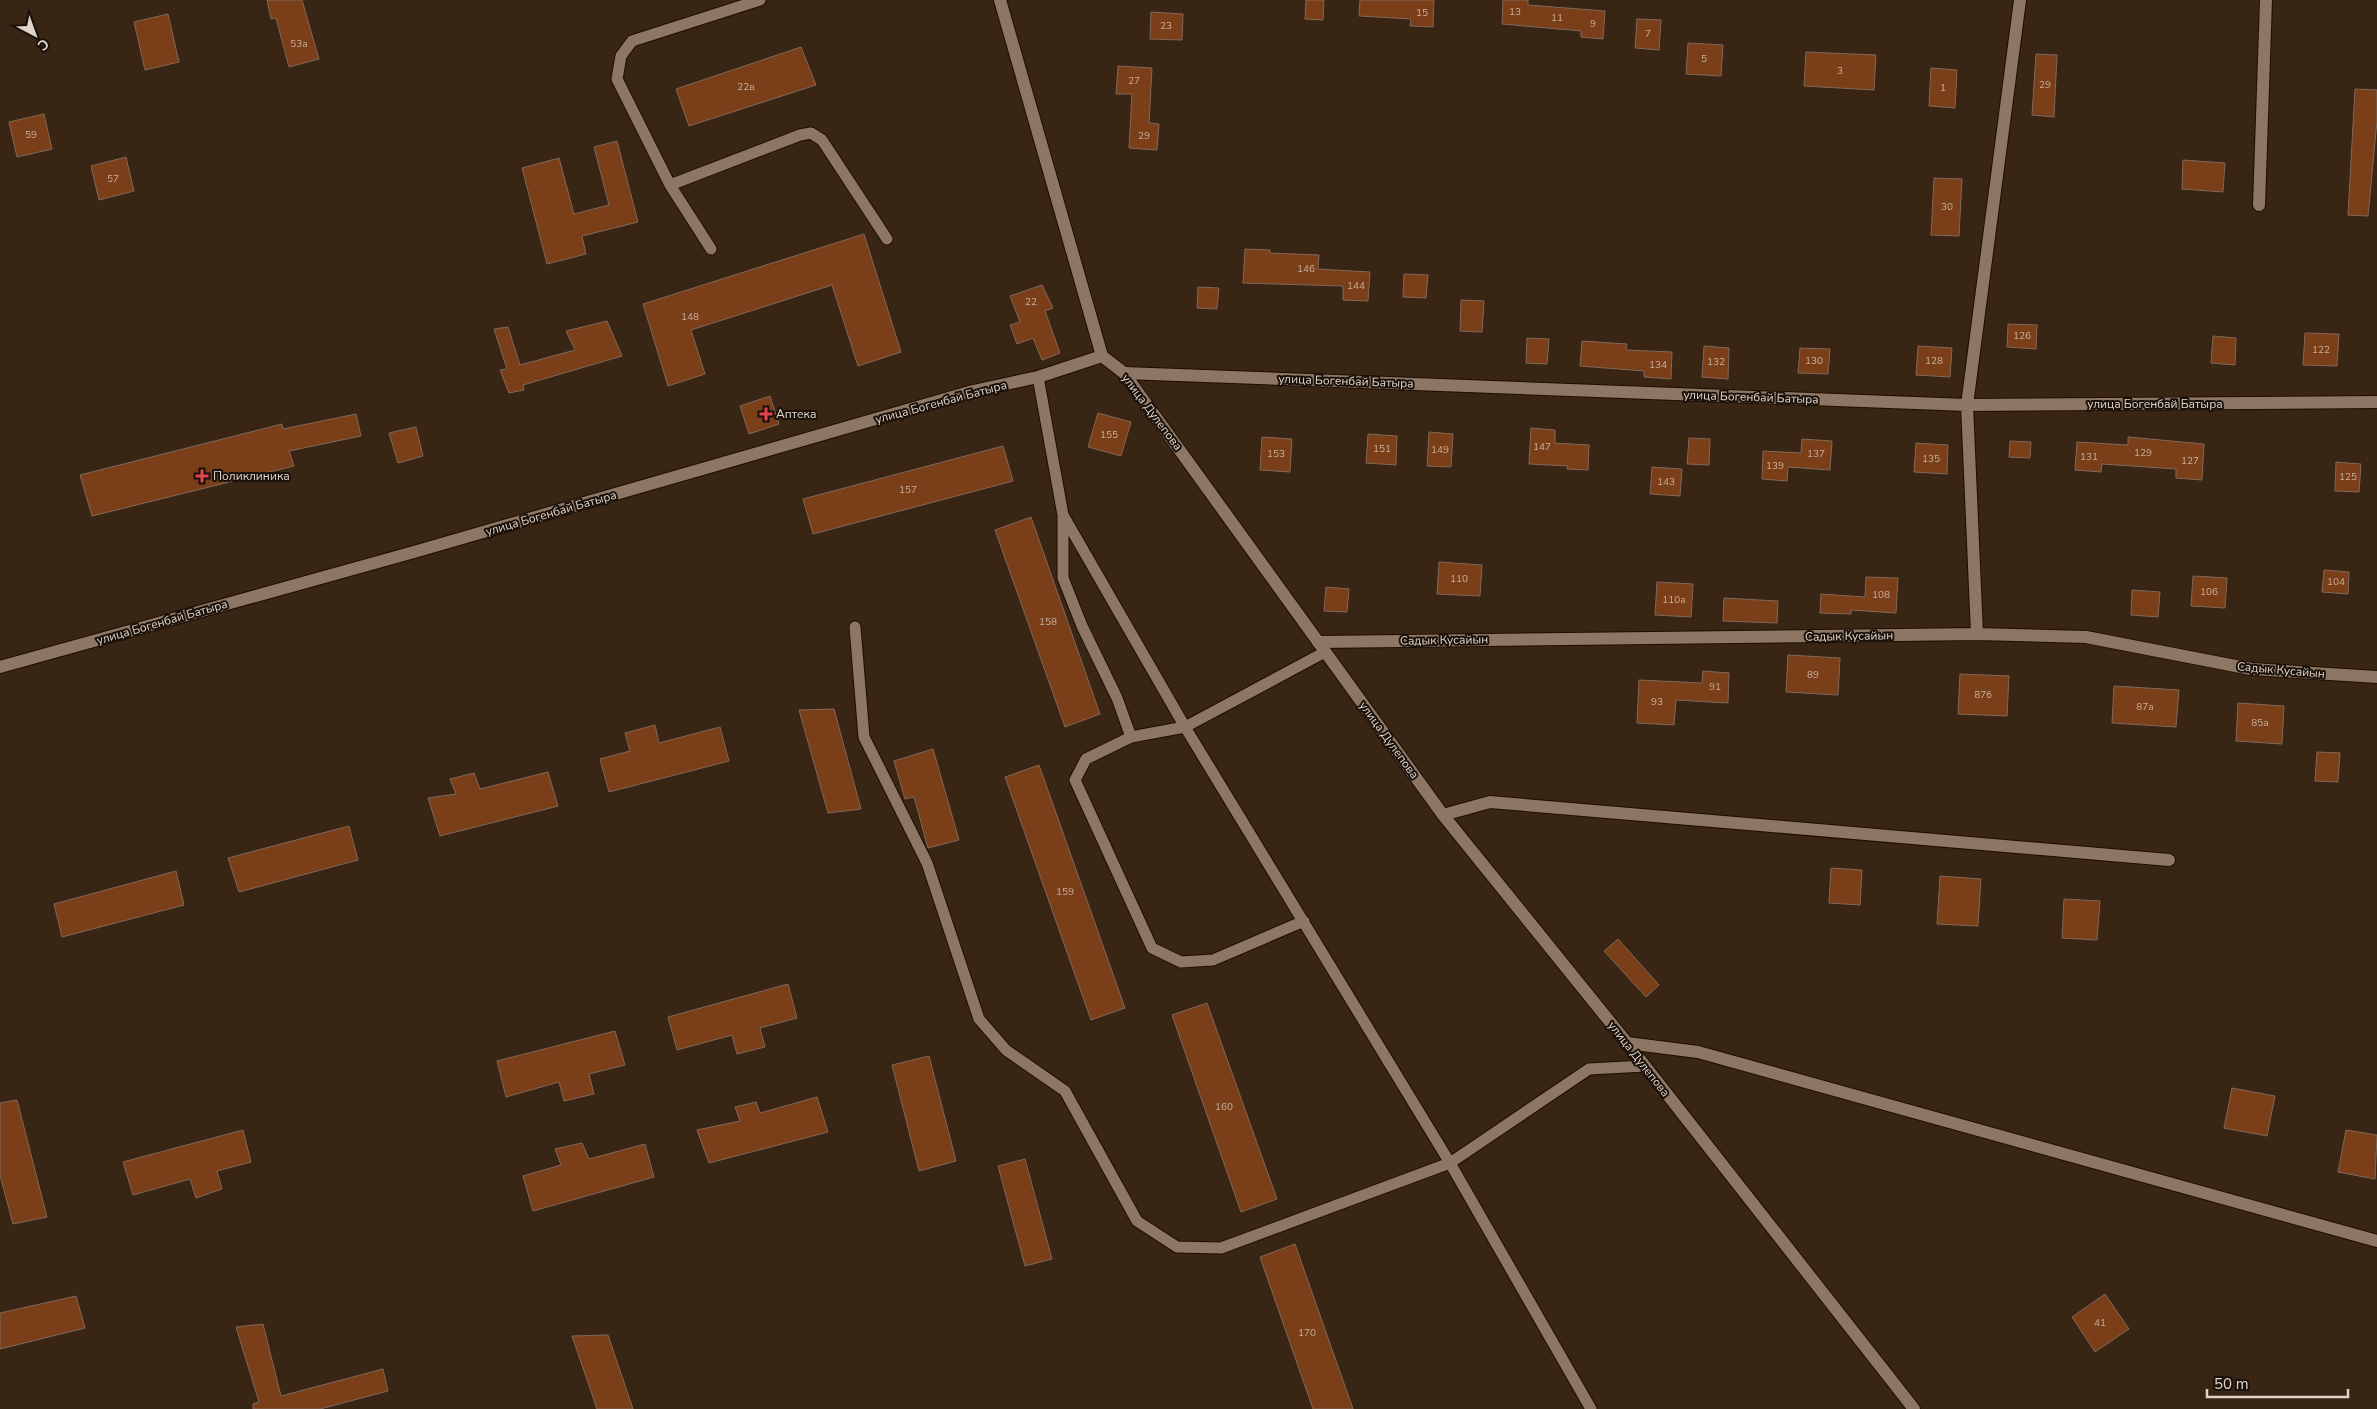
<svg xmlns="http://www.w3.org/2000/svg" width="2377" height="1409" font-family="'Nunito Sans',sans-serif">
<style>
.building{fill:#7a3f19;stroke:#81685a}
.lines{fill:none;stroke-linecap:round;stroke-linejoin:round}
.service-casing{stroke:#1e0e01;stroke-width:13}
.minor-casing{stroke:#1e0e01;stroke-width:14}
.tertiary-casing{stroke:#1e0e01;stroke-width:14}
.service{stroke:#8d7663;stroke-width:11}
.minor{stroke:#8d7663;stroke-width:12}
.tertiary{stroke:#8d7663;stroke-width:12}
.health-dot{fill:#e0444e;stroke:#191009;stroke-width:2}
.labels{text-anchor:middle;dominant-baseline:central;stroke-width:4;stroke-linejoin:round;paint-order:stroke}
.number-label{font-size:10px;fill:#c6af9d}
.street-label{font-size:12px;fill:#e0d4c9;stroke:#191009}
.poi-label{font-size:12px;fill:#e0d4c9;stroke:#191009;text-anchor:start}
</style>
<rect width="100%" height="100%" fill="#382514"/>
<path class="building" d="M267,0H302L319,59L289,67L276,18L271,19Z
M1306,0H1324L1323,20L1305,19Z
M1360,0H1434L1433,27L1410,26L1411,19L1359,16Z
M1503,0H1528V5L1605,11L1603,39L1581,37V31L1502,24Z
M1151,12L1183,14L1182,40L1150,39Z
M168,14L179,62L145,70L134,22Z
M1637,19L1661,20L1659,50L1635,48Z
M1688,43L1723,45L1721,76L1686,74Z
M801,47L816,85L689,126L676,89Z
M1806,52L1876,55L1874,90L1804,86Z
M2036,54L2057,55L2054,117L2032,115Z
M1118,66L1152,68L1149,123L1159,124L1157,150L1129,148L1132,94H1116Z
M1931,68L1957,70L1955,108L1929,106Z
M2355,89L2377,90V121L2368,216L2348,215Z
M44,114L52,149L17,157L9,122Z
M617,141L638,222L582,236L586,254L547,264L522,168L559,158L574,214L609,205L594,147Z
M126,157L134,191L99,200L91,166Z
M2183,160L2225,163L2223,192L2182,189Z
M1934,178L1962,179L1959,236L1931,235Z
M864,234L901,352L858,366L832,285L691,330L705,374L668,386L643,304Z
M1245,249L1270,250V253L1319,255L1318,269L1370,272L1368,301L1343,300V286L1243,283Z
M1404,274L1428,275L1426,298L1403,297Z
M1042,285L1053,308L1045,311L1060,353L1042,360L1033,338L1017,344L1010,325L1020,322L1010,296Z
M1198,287L1219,288L1217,309L1197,308Z
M1461,300L1484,301L1482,332L1460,331Z
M607,321L622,356L523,385L524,390L509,393L500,370L507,369L494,329L508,327L520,365L575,350L566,331Z
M2008,324L2037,325L2036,349L2007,347Z
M2305,333L2339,334L2337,366L2303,365Z
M2213,336L2236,338L2235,365L2211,363Z
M1527,338L1549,339L1547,364L1526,363Z
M1582,341L1627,344L1626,350L1672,352L1671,379L1644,377V371L1580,366Z
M1704,346L1729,348L1728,379L1702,377Z
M1918,346L1952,348L1950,377L1916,375Z
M1800,348L1830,349L1828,374L1798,373Z
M770,396L779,424L749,434L740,406Z
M1098,413L1131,422L1121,456L1088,447Z
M356,414L361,436L289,451L294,466L92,516L80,475L282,424L283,429Z
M416,427L423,456L398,463L389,433Z
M1531,428L1555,430V443L1589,445L1588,470L1567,469L1568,466L1529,464Z
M1429,432L1453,434L1451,467L1427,466Z
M1368,434L1397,436L1396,465L1366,463Z
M1262,437L1292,439L1290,472L1260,470Z
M2128,437L2204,444L2202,480L2176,478V469L2102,464L2101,472L2075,470L2077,442L2128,445Z
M1689,438L1710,439L1709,465L1687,464Z
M1802,439L1832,441L1830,470L1788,467L1787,481L1762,479L1763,451L1801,453Z
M2010,441L2031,442L2030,458L2009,457Z
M1916,443L1948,445L1947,474L1914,472Z
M1003,446L1013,481L813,534L803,499Z
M2336,462L2361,464L2359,492L2335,491Z
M1652,467L1682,469L1680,496L1650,494Z
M1031,517L1100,714L1065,727L995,530Z
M1439,562L1482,565L1480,596L1437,594Z
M2324,570L2349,572L2348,594L2322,592Z
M2193,576L2227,578L2225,608L2191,606Z
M1866,577L1898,578L1896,613L1851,610V614L1820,613L1821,594L1865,597Z
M1657,582L1693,584L1691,617L1655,615Z
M1326,587L1349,589L1347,612L1324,611Z
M2132,590L2160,592L2158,617L2131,615Z
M1724,598L1778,601L1777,623L1723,621Z
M1788,655L1840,658L1838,695L1786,692Z
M1703,671L1729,673L1728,703L1676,700L1674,725L1637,723L1639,680L1702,683Z
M1960,674L2009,676L2007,716L1958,714Z
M2114,686L2179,690L2176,727L2112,723Z
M2238,703L2284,706L2282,744L2236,741Z
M834,709L861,809L828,813L799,710Z
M655,725L659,743L720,727L729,761L609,792L600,759L630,751L625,733Z
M933,749L959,840L928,848L914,797L905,799L894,761Z
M2317,752L2340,753L2338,782L2315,781Z
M1039,765L1125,1008L1091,1020L1005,777Z
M548,772L558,806L440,836L428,798L456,794L450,779L474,773L480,789Z
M349,826L358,860L239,892L228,858Z
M1831,868L1862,870L1860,905L1829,903Z
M176,871L184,905L62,937L54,904Z
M1940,876L1981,879L1978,926L1937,924Z
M2064,899L2100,901L2097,940L2062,938Z
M1618,939L1659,985L1646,997L1604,951Z
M788,984L797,1018L760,1028L765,1047L737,1054L732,1035L677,1050L668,1017Z
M1207,1003L1277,1199L1241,1212L1172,1015Z
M615,1031L625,1065L589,1074L594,1094L564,1101L559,1082L506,1097L497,1061Z
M929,1056L956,1161L919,1171L892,1065Z
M2232,1088L2275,1096L2267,1136L2224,1128Z
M817,1097L828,1132L709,1163L697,1130L740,1121L735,1107L756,1102L760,1113Z
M17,1100L47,1217L13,1224L0,1175V1103Z
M243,1130L251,1162L217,1171L222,1189L196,1198L190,1179L133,1195L123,1162Z
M2346,1130L2377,1135L2375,1179L2338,1172Z
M582,1143L589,1159L645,1144L654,1177L533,1211L523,1176L561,1165L555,1149Z
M1025,1159L1052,1259L1025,1266L998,1166Z
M1295,1244L1353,1409H1313L1260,1257Z
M2105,1294L2129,1329L2095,1352L2072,1317Z
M76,1296L85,1328L0,1349V1313Z
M263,1324L281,1396L383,1369L388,1391L320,1409H253V1404L259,1402L236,1327Z
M608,1335L633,1409H597L572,1336Z"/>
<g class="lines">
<g class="service-casing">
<path id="service" d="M670,185L800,135L811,133L822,140L887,239
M711,249L670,185L617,79L621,56L632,41L760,0
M1038,377L1063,515L1185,727L1450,1163L1591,1409
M1063,516V578L1082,626L1117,698L1131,737
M855,627L864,737L927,863L979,1019L1006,1050L1065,1091L1137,1221L1177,1247L1221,1248L1450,1163L1589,1069L1645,1066
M1304,921L1213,960L1181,962L1152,948L1075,780L1086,759L1131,737L1185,727L1325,652"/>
</g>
<g class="minor-casing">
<path id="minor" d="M2259,205L2266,0
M1124,373L1967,405L2377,402
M1977,634L1967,405L2020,0
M1318,642L1977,634L2086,637L2251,669L2377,677
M0,667L414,552L973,391L1038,377L1102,356
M1443,815L1490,802L2169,860
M1627,1043L1698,1052L2377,1241"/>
</g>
<g class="tertiary-casing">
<path id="tertiary" d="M1000,0L1102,356L1124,373L1443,815L1627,1043L1914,1409"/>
</g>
<use href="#service" class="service"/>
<use href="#minor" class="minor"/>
<use href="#tertiary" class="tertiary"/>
</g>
<g class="health-dot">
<path d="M763.5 406.5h5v5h5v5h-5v5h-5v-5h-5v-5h5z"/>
<path d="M199.5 468.5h5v5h5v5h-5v5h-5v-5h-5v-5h5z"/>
</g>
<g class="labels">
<g class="number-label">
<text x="1515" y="12">13</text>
<text x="1422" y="13">15</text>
<text x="1557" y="18">11</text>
<text x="1593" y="24">9</text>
<text x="1166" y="26">23</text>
<text x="1648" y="34">7</text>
<text x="299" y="44">53а</text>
<text x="1704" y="59">5</text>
<text x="1840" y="71">3</text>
<text x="1134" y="81">27</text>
<text x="2045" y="85">29</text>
<text x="746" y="87">22в</text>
<text x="1943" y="88">1</text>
<text x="31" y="135">59</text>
<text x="1144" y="136">29</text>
<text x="113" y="179">57</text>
<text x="1947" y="207">30</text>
<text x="1306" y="269">146</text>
<text x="1356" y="286">144</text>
<text x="1031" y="302">22</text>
<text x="690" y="317">148</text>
<text x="2022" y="336">126</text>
<text x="2321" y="350">122</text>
<text x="1814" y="361">130</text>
<text x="1934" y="361">128</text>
<text x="1716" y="362">132</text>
<text x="1658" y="365">134</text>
<text x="1109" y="435">155</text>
<text x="1542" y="447">147</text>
<text x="1382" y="449">151</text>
<text x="1440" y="450">149</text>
<text x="2143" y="453">129</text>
<text x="1276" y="454">153</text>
<text x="1816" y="454">137</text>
<text x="2089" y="457">131</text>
<text x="1931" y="459">135</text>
<text x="2190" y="461">127</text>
<text x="1775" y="466">139</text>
<text x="2348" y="477">125</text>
<text x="1666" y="482">143</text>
<text x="908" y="490">157</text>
<text x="1459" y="579">110</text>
<text x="2336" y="582">104</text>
<text x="2209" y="592">106</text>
<text x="1881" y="595">108</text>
<text x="1674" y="600">110а</text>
<text x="1048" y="622">158</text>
<text x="1813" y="675">89</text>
<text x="1715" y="687">91</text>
<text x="1983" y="695">87б</text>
<text x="1657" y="702">93</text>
<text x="2145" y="707">87а</text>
<text x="2260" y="723">85а</text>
<text x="1065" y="892">159</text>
<text x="1224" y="1107">160</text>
<text x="2100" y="1323">41</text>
<text x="1307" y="1333">170</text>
</g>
<g class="street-label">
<text transform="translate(1346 381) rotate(2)">улица Богенбай Батыра</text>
<text transform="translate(1751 397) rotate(2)">улица Богенбай Батыра</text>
<text transform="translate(941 402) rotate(-15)">улица Богенбай Батыра</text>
<text x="2155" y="404">улица Богенбай Батыра</text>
<text transform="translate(1152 412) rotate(53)">улица Дулепова</text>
<text transform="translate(551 513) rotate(-16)">улица Богенбай Батыра</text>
<text transform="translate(162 622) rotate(-16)">улица Богенбай Батыра</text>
<text transform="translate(1849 636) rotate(-1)">Садык Кусайын</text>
<text transform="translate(1444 640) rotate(-1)">Садык Кусайын</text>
<text transform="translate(2281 670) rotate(5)">Садык Кусайын</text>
<text transform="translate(1389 740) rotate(54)">улица Дулепова</text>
<text transform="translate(1639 1059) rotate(52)">улица Дулепова</text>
</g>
<g class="poi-label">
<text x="776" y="414">Аптека</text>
<text x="213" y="476">Поликлиника</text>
</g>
</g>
<g transform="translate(35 35) rotate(139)" stroke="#191009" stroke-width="4" paint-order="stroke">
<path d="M0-4L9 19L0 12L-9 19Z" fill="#e0d4c9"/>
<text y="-8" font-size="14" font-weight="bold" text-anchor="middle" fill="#e0d4c9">С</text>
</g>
<path d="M2207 1389v8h141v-8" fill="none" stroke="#e0d4c9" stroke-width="2.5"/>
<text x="2214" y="1389" font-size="15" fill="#e0d4c9" stroke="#191009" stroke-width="4" paint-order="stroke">50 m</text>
</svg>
